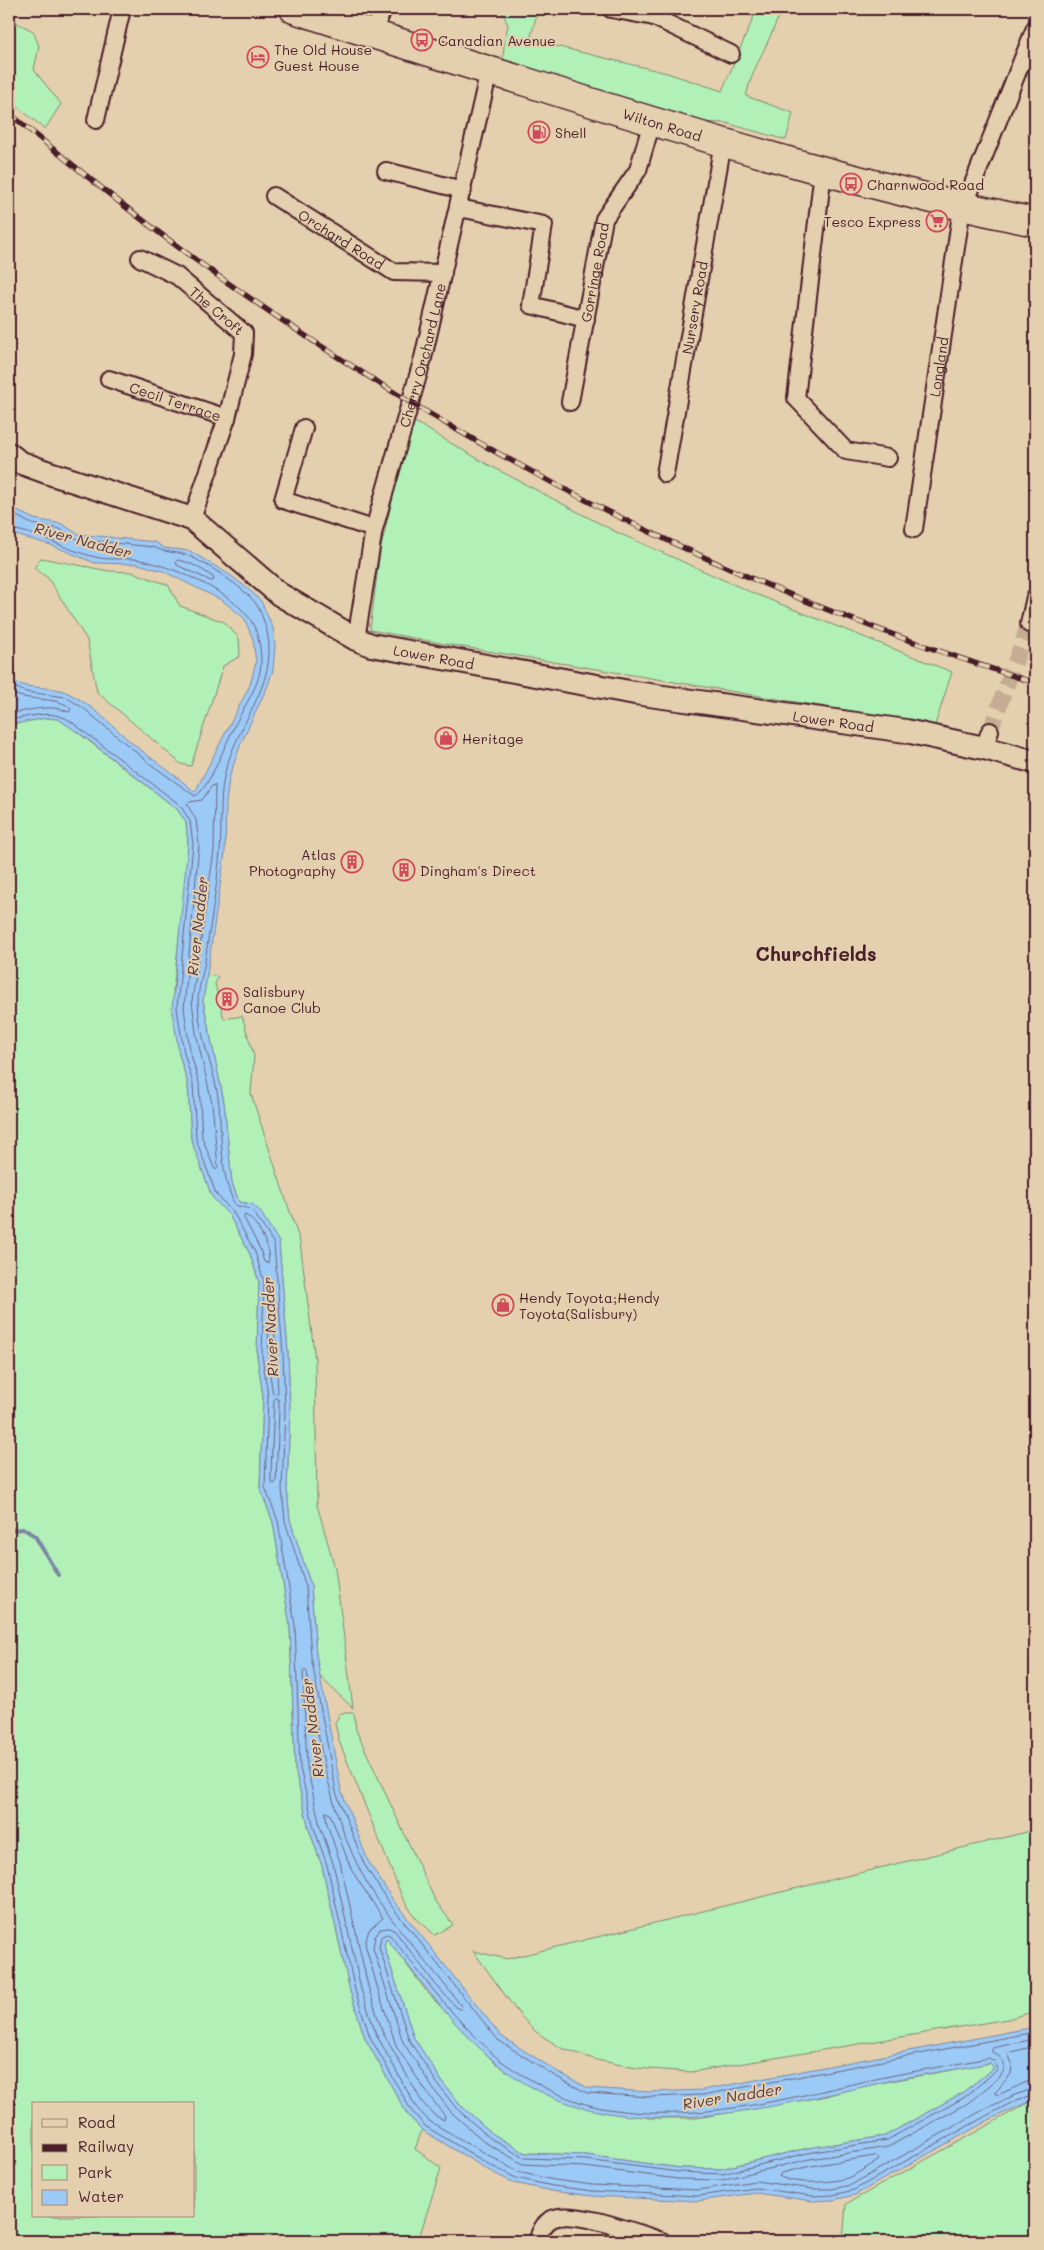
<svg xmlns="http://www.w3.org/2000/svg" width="1044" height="2250" font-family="Mali,sans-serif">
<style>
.green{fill:#b1f0b7;stroke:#7e8871;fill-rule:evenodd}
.water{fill:#9ccaf7;stroke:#7b86a5;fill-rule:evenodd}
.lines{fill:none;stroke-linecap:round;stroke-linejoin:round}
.shore{stroke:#6b637d;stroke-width:1}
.stream{stroke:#7b86a5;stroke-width:4}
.street-tunnel{stroke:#c5ad94;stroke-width:16;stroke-dasharray:16 8;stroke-linecap:butt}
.street-casing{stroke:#4a1f2b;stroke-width:20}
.secondary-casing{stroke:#4a1f2b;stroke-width:26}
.highway-casing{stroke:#4a1f2b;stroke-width:31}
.street{stroke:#e4d0ae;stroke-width:16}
.secondary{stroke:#e4d0ae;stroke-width:22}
.highway{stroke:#e4d0ae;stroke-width:28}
.rail-casing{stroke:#4a1f2b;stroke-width:5.5}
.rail{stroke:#e4d0ae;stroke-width:4;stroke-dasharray:11;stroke-linecap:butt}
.labels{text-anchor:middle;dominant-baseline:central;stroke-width:4;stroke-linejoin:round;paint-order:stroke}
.poi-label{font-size:14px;fill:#4a1f2b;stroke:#e4d0ae;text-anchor:start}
.street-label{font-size:14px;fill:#4a1f2b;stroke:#e4d0ae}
.water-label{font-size:15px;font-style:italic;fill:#56394a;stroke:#e4d0ae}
.district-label{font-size:19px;font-weight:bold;fill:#4a1f2b;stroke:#e4d0ae}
</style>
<rect width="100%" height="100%" fill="#e4d0ae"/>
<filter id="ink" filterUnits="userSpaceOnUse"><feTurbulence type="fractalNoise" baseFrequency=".02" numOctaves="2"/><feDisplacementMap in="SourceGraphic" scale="10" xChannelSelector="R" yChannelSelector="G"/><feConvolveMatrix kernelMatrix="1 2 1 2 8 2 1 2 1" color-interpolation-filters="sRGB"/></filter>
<g filter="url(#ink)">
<path class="green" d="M501,9H538L530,40L667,73L722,91L757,9H781C772,39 753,65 746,96L793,113L786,140L726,123L700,122L503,61L504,45L508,25Z
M9,12L17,23L33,31L39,46L34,70L61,104L45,129L9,100Z
M413,421L485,463L614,531L755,594L952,672L935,725L451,645L370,630L380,551L405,446Z
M41,558L109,571L132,572L168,585L180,606L224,622L239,638L240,656L223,666L191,766L181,764L97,692L87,640L48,578L34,568Z
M46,718L58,719L67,724L177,809L186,822L188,844L187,870L173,991L179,1054L188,1084L191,1139L212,1196L229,1215L250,1254L259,1282L257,1355L263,1396L260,1488L273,1522L290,1626L295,1769L309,1829L322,1866L350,1991L365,2038L407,2114L422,2130L415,2149L441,2168L418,2241H9V725ZM34,2104H194V2216H34Z
M207,975L218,977L215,984L224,1019L242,1016L254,1056L251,1094L300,1242L315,1359L317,1505L335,1568L353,1708L320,1677L316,1655L311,1586L290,1520L287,1489L290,1410L288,1352L279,1243L252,1204L239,1202L232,1183L224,1102L203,1001Z
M340,1713H354L356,1730L435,1900L453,1925L435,1935L415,1917L403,1899L339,1741L335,1723Z
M1035,1830V2011L1008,2019L691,2072L636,2068L597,2060L561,2048L536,2032L519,2014L473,1951L507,1959Z
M386,1937L427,1992L466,2034L496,2064L649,2118H696L822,2097L869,2085L990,2063L994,2068L962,2093L885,2136L808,2148L721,2169L680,2168L586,2155L525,2153L493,2134L460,2105L443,2083L414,2038L384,1946Z
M1035,2099V2241H843L846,2204Z"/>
<path class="water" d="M9,507L34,519L62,524L78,534L155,542L164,548L190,551L230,575L247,588L261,601L273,628L275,646L273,670L268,685L241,743L229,778L226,802L225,852L203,1001L224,1102L232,1183L239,1202L252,1204L260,1211L279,1242L288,1352L290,1410L287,1489L290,1520L311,1586L316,1655L341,1790L368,1861L393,1900L501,2036L558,2072L588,2088L650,2092L703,2090L1035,2027V2099L989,2120L855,2195L833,2200L813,2201L756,2193L698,2201L592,2196L552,2191L514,2183L488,2170L422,2130L407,2114L365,2038L350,1991L322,1866L309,1829L295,1769L290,1626L273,1522L260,1488L263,1396L257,1355L259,1282L250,1254L229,1215L212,1197L191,1139L188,1084L179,1054L172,1009L188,844L186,822L177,809L86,738L58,719L46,718L9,725V679C29,692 50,684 68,693C92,704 112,726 132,743C152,760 175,774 195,792L250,685L256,662L253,639L244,618L223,601L163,571L138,564L95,563L51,545L9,533ZM386,1938C421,1981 453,2027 496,2063C601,2150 746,2113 867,2086C907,2076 949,2071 990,2063L994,2068L962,2093L885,2136L808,2148L721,2169L680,2168L586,2155L525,2153L493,2134L460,2105L443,2083L414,2038L384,1946Z"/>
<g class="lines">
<path class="shore" d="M9,512L32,524L60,529L77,539L153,547C167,554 176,551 189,556C206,563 250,591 258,607C292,676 238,713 224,777C219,802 222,827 220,852C217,888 210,925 205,961C203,974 198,988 198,1002C198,1037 216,1071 219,1105C222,1138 220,1175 235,1205L250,1209L255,1214L274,1244L283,1353L285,1410L282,1489L285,1521L306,1587L311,1656L336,1792L364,1864L389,1903L498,2040L555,2076L587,2093L650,2097L703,2095L1035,2032
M9,529C39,532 65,550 95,557C109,561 126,557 140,560C172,566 226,590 247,615C257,626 261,647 261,662C261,683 246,703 237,721C229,735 208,792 195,796L149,763L82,707L66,697L26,692L9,685
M178,560C191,562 203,570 213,577L214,580L211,581L177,565L176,562Z
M9,692C27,703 59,695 71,709L69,712C50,703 29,711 9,714
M9,720C30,717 50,709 69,720L180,805L190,821L193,844L177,1008L184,1053L193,1083L196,1139L216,1194L233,1212L255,1252L264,1282L262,1355L268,1396L265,1487L278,1521L295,1625L300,1768L314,1828L327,1865L355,1990L370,2037L411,2110L425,2126L490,2165L516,2178L553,2186L593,2191L698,2196L756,2188L813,2196L833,2195L854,2190L986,2116L1017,2100L1035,2094
M215,785L214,851L192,1001L196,1033L212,1103L218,1167L216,1170L214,1168L202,1137L199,1083L190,1051L184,1008L199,845L196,820L187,804L189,802L202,800L212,786Z
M245,1215C257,1219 272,1251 268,1263L264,1262L260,1249L244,1218Z
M272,1321L274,1323L278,1392L276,1395L273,1393C268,1369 268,1347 269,1323Z
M276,1398L279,1400V1410L276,1482L274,1484L271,1482V1473L274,1400Z
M326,1812L330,1814L352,1871L383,1918L369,1930L365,1944L380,1996L397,2048L428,2094L445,2116L444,2120L434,2115L422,2102L382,2031L368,1986L340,1862L327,1824Z
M387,1934L391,1936C419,1972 446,2009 479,2040C486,2047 493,2055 501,2061C533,2083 569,2103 608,2109C693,2123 783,2100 866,2081C906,2072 948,2066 989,2058L994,2061L998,2069L965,2097L887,2140L808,2153L722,2174L679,2172L586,2160L524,2158L490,2138L456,2108L439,2086L409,2040L379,1947L381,1937Z
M1035,2039L992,2048V2052L998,2055L1004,2063V2070L1000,2077L968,2103L888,2147L810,2159L721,2180L678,2179L585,2167L523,2164L486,2143L452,2113L434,2090L403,2042L373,1948L375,1936L380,1929L389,1928L395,1931L436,1985L458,2009H460L461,2006C429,1962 381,1914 358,1866C328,1805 319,1738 307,1672L305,1670L303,1671L307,1767L320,1826L333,1863L361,1989L376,2034L416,2107L429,2121L518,2172L554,2180L593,2185L698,2190L755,2181L813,2189H832L851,2185L983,2110L1015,2095L1035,2088
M1035,2046L1008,2053L1012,2064L1011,2074L995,2093L998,2095L1027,2082L1035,2080
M876,2156L879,2158L878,2161C869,2166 860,2172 850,2177C836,2183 791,2185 779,2176L781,2173L811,2166Z"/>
<path class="stream" d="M9,1530L24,1529L35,1536L58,1575"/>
<path class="street-tunnel" d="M990,731L1029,624"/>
<g class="street-casing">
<g id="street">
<path d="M611,9L654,17L659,9"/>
<path d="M654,17L731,54"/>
<path d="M373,35L383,9"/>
<path d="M96,120L122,9"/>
<path d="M386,171L463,190"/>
<path d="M823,171L796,398L846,451L888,458"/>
<path id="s1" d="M274,196L394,272L443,273"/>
<path d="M459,208L544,225L531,305L586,319"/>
<path id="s2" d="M140,258L177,276L244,333L243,354L227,418"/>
<path id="s3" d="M109,379L227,418L192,519"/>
<path id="s4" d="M570,402L604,219L638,170L652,122"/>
<path d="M304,428L283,500L374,529"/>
<path id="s5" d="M665,474L723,142"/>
<path id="s6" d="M914,529L961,214L1035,28"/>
<path d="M1029,624L1035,597"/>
<path id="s7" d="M356,639L374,529L423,358L489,71"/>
<path d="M984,748L990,731"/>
<path d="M537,2241C540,2233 543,2223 552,2219C572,2208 640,2234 662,2241"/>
</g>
</g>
<g class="secondary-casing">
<g id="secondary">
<path id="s8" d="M9,454L19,462L49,473L192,519L279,594L356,639L371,645L635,693L906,731L984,748L1035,762"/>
</g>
</g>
<g class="highway-casing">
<g id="highway">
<path id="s9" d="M294,9C369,33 444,57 520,80C690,134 861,186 1035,222"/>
</g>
</g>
<use href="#street" class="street"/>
<use href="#secondary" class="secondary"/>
<use href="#highway" class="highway"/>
<g class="rail-casing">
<path id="rail" d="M9,113C85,175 162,238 244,294C419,416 608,521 806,601C881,632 958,658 1035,683"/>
</g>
<use href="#rail" class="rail"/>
</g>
</g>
<defs>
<g id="bus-ring" transform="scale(1.125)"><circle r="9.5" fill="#e4d0ae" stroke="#d1495b" stroke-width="1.5"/><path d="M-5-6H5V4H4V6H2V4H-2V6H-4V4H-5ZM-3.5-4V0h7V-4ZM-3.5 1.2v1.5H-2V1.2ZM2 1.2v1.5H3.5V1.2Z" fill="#d1495b"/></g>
<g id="hotel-ring" transform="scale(1.125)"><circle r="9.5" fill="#e4d0ae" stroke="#d1495b" stroke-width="1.5"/><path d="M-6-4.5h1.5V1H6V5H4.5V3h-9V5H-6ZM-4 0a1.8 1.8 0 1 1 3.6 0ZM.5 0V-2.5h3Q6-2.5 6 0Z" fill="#d1495b"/></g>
<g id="fuel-ring" transform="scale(1.125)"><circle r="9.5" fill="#e4d0ae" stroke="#d1495b" stroke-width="1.5"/><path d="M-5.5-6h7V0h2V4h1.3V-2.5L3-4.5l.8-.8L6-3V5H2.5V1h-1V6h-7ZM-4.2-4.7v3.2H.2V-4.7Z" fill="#d1495b"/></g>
<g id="supermarket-ring" transform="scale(1.125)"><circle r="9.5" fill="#e4d0ae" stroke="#d1495b" stroke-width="1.5"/><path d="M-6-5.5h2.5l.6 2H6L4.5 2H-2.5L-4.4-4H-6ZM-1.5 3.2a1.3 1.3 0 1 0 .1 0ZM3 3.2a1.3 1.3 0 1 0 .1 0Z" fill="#d1495b"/></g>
<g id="shop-ring" transform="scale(1.125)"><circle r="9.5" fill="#e4d0ae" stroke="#d1495b" stroke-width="1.5"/><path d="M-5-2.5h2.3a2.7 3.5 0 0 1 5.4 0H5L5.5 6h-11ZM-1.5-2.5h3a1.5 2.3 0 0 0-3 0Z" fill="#d1495b"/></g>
<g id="building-ring" transform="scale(1.125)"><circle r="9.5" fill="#e4d0ae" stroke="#d1495b" stroke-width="1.5"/><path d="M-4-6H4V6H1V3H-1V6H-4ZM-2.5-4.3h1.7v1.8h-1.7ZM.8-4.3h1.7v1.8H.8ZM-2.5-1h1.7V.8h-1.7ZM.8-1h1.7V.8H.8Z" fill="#d1495b"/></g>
</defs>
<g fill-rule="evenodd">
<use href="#bus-ring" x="422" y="40"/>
<use href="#hotel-ring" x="258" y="57"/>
<use href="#fuel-ring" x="539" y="132"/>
<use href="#bus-ring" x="851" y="184"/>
<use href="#supermarket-ring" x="937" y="221"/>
<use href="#shop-ring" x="446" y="738"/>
<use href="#building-ring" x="352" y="862"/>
<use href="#building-ring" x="404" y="870"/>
<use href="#building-ring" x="227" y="999"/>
<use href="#shop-ring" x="503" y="1305"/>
</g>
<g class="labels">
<g class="poi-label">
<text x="438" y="40">Canadian Avenue</text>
<text x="274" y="49">The Old House<tspan x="274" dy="16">Guest House</tspan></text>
<text x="555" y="132">Shell</text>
<text x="867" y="184">Charnwood Road</text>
<text x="921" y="221" text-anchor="end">Tesco Express</text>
<text x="462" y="738">Heritage</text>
<text x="336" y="854" text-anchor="end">Atlas<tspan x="336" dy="16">Photography</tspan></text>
<text x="420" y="870">Dingham's Direct</text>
<text x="243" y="991">Salisbury<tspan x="243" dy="16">Canoe Club</tspan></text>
<text x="519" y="1297">Hendy Toyota;Hendy<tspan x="519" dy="16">Toyota(Salisbury)</tspan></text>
</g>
<g class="street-label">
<text stroke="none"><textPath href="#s9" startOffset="386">Wilton Road</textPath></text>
<text stroke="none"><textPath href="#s1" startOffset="80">Orchard Road</textPath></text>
<text stroke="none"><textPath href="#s4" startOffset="132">Gorringe Road</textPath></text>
<text stroke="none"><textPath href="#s5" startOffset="169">Nursery Road</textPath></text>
<text stroke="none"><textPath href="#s2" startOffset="94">The Croft</textPath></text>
<text stroke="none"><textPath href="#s7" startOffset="292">Cherry Orchard Lane</textPath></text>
<text stroke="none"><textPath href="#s6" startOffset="164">Longland</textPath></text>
<text stroke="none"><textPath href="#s3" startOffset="70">Cecil Terrace</textPath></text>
<text stroke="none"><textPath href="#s8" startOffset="479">Lower Road</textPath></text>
<text stroke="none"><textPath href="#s8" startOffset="884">Lower Road</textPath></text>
</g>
<g class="water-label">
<text transform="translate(83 540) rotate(15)">River Nadder</text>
<text transform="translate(197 926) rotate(-84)">River Nadder</text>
<text transform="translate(270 1327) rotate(-93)">River Nadder</text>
<text transform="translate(312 1728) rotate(-97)">River Nadder</text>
<text transform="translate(732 2096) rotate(-9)">River Nadder</text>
</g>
<g class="district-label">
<text x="816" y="953">Churchfields</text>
</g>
</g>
<rect width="1044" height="2250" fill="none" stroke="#e4d0ae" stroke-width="30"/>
<rect x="15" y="15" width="1014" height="2220" fill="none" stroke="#4a1f2b" stroke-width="2" filter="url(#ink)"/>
<rect x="32" y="2102" width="162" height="115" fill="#e4d0ae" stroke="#a6897a"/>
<rect x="42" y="2119" width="25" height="8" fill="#e4d0ae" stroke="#a6897a"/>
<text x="78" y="2128" font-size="15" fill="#4a1f2b">Road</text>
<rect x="42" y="2144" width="25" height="8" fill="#4a1f2b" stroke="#a6897a"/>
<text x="78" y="2152" font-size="15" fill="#4a1f2b">Railway</text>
<rect x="42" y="2165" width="25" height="15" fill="#b1f0b7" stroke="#a6897a"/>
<text x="78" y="2178" font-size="15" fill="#4a1f2b">Park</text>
<rect x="42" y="2190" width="25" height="15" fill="#9ccaf7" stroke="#a6897a"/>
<text x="78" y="2202" font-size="15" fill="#4a1f2b">Water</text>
</svg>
